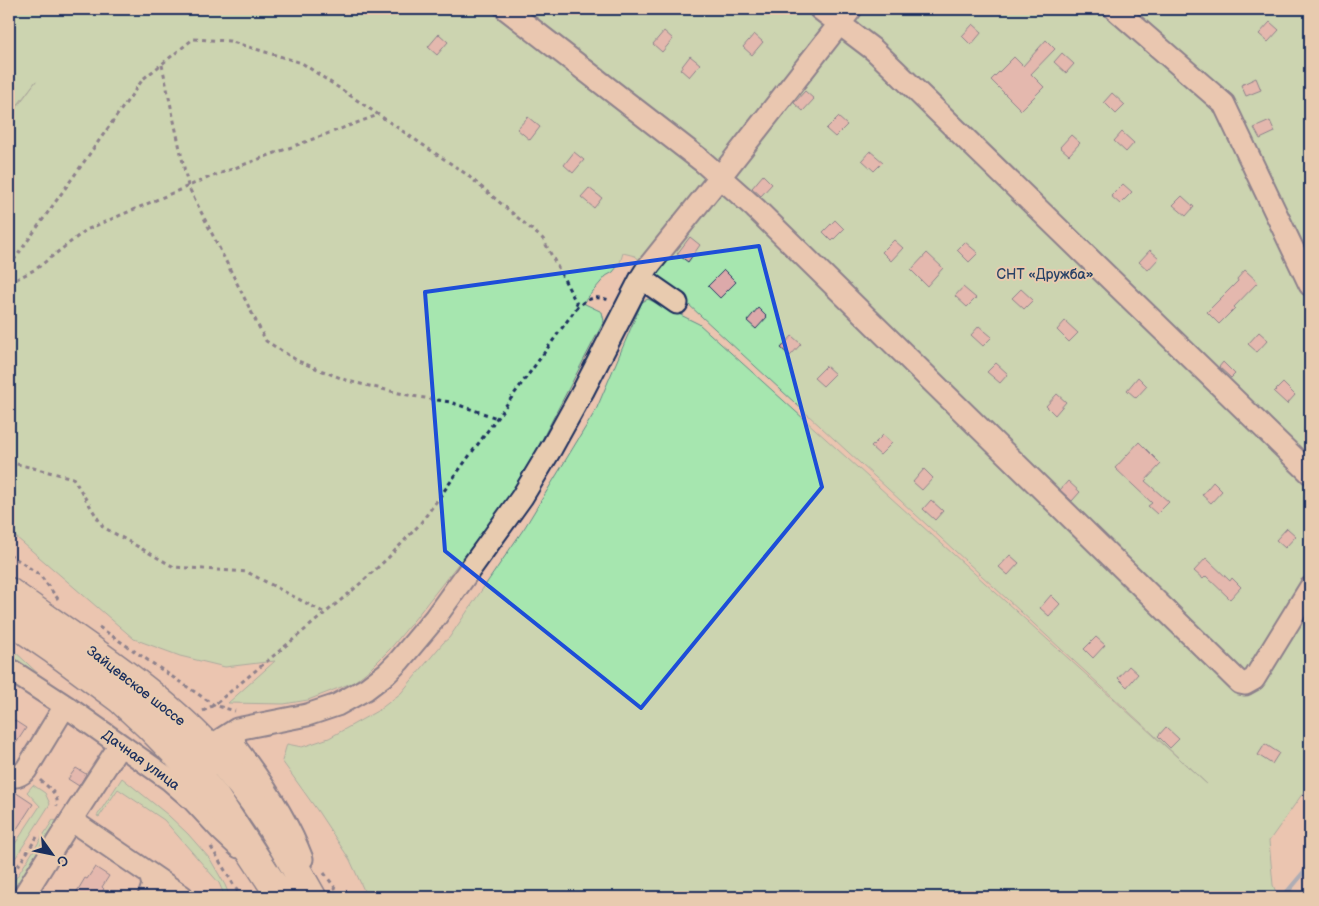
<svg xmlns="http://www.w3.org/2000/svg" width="1319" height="906" font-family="'Balsamiq Sans',sans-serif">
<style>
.green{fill:#a6e6af;stroke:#608a86}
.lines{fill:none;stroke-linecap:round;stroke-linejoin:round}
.stream{stroke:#6590b9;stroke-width:5}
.building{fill:#dca9aa;stroke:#1b2f5e}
.minor-casing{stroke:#1b2f5e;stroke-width:25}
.major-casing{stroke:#1b2f5e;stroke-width:31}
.path{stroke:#1b2f5e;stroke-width:3;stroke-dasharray:4 4;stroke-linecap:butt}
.minor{stroke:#e8cbaf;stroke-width:21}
.major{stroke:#e8cbaf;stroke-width:28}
.marked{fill:none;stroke:#1d4ed8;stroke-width:4;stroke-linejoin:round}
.labels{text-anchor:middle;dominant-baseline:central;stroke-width:4;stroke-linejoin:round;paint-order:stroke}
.park-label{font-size:14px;fill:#294166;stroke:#e8cbaf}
.street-label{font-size:14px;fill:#1b2f5e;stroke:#e8cbaf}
</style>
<rect width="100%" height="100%" fill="#ebc5b0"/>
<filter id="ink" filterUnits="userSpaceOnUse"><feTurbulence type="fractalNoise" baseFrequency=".02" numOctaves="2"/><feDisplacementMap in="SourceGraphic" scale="10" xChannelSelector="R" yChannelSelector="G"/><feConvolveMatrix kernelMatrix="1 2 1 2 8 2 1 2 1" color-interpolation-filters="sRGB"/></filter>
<g filter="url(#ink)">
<path class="green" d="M9,9H1310V783L1269,841L1273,885L1278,897H367L350,860L317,810L282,761L287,744L302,747L329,738L379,710L401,693L443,643L449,638L525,527L596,410L642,302L648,299L699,324L1207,784L648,267L635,256L623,253L620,263L613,272L606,276L583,303L602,312L604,321L536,451L498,513L414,620L390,649L370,669L354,682L308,700L284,704L228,703L275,661L225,667L180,656L134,639L9,531V118L36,81L9,116Z
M9,646L48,683L9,658Z
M122,778L168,815L188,834L210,859L225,885L230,897H225L219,883L164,820L118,789L99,817L97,816Z
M33,785L45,793L50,804L9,868V853L40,806L27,792Z
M53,820L61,822L15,897H9V889Z"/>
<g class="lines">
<path class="stream" d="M1283,897L1310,865"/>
</g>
<path class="building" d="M1270,22L1279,30L1268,42L1259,34Z
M973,24L982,32L971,45L962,36Z
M664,31L673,39L662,52L653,44Z
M439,34L448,42L437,55L428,47Z
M754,34L763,42L752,55L743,47Z
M1046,40L1055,49L1031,74L1044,87L1021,110L991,80L1014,57L1023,66Z
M1062,53L1074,64L1066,73L1054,62Z
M690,56L700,64L689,77L680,69Z
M1256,78L1261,90L1246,96L1241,85Z
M805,91L814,99L803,111L794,103Z
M1112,93L1125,105L1116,114L1104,102Z
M528,117L540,127L530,140L517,129Z
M838,117L847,125L835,137L826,129Z
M1270,121L1275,132L1260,139L1254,128Z
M1122,132L1134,143L1126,152L1114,141Z
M1071,135L1080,143L1069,155L1060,147Z
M870,151L883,162L874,171L862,160Z
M574,152L584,160L573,173L564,165Z
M763,175L772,184L761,196L752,188Z
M1123,184L1132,192L1120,204L1111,196Z
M589,188L602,198L594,208L581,197Z
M1182,196L1194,207L1186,216L1173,205Z
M835,220L844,229L832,241L823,232Z
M690,237L700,245L688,262L677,254Z
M894,240L903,248L891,261L882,252Z
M965,242L978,253L969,262L957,250Z
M1150,250L1159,258L1148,270L1139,262Z
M927,253L943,268L927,286L911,270Z
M724,270L736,282L720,298L708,286Z
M1245,270L1258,282L1234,307L1235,308L1219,324L1207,312L1238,281L1237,279Z
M963,287L976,298L967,307L955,296Z
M1021,289L1033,300L1024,309L1012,298Z
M758,308L767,317L756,329L747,321Z
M1065,321L1078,333L1069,342L1057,330Z
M979,326L992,337L983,346L971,335Z
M1259,332L1268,340L1257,352L1248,344Z
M792,336L801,344L790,356L781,348Z
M1223,362L1235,374L1231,378L1219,367Z
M996,363L1008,374L1000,383L987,372Z
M826,366L835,374L823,386L814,378Z
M1138,377L1147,386L1136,398L1127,390Z
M1283,383L1295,395L1287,404L1274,392Z
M1057,394L1066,402L1055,415L1046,406Z
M883,435L892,443L880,455L871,447Z
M1139,442L1161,464L1145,481L1169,502L1157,514L1148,506L1152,503L1115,468Z
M924,469L933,478L922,490L913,482Z
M1068,481L1080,492L1072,501L1060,490Z
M1213,482L1222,491L1211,503L1202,495Z
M931,500L943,511L935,520L923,509Z
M1287,528L1296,536L1285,548L1276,540Z
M1010,555L1019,563L1008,575L999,567Z
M1206,558L1230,581L1232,578L1241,587L1230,599L1206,576L1203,579L1194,571Z
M1051,595L1060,604L1049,616L1040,608Z
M1096,637L1105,645L1093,658L1084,649Z
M1129,666L1138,674L1127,687L1118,678Z
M9,717L26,728L9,754Z
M1166,727L1179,739L1170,748L1158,736Z
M1265,744L1279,753L1272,764L1258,755Z
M76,768L86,774L79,786L68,779Z
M9,788L33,804L9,841Z
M95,867L109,876L102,887L104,889L98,897H83L76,893L85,878L87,879Z"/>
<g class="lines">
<g class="minor-casing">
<path id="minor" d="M506,9L702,161L755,208L1240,683L1245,684L1254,679L1310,588
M820,9L874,50L895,70L1310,473
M1115,9L1224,104L1310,285
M641,278L677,303
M9,669L70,709L170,780L193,800L221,830L239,847
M237,729L234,739L236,748C262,782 287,819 302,859
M201,761L209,747L237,729L307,715L337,705L366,689L387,673L399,661L435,618L522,497L552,447L583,391L641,278L648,267L720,177L851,9
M9,775C16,778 21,775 26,770L65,706
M71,820L182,896
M23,897L71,820L120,745
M149,897L153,885L150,874"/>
</g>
<g class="major-casing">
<path id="major" d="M9,592C76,640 153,688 209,748C230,770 250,794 266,819C283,844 297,871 312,897
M9,619L54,650L120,699L149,726L193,771L215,797L281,897"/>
</g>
<path class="path" d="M162,65L188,186L266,341L298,361L348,381L412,396L450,402L497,418
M9,267L143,79L193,39L229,41L302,63L466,174L543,239L578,306
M9,283L36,269L86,230L205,179L378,115
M9,462L73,478L103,527L174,567L247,572L325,613
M9,554L40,575L58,599
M99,627L214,705L235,711
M203,711L214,705L353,590L388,558L420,524L578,306C591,297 595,296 610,300
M40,780C49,788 59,794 57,806
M211,847L241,897
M324,873L342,897
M9,880L37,837"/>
<use href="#minor" class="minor"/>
<use href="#major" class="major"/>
</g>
</g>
<path d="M0 0H1319V906H0ZM759,246L822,487L641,708L445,551L425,292Z" fill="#ebc5b0" fill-opacity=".55" fill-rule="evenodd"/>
<path class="marked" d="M759,246L822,487L641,708L445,551L425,292Z"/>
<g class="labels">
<g class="park-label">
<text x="1045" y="274">СНТ «Дружба»</text>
</g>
<g class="street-label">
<text transform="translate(136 686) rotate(38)">Зайцевское шоссе</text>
<text transform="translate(141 760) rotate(36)">Дачная улица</text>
</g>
</g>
<rect width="1319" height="906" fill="none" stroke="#e8cbaf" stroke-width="30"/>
<rect x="15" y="15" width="1289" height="876" fill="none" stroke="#1b2f5e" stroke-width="2" filter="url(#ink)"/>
<g transform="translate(52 854) rotate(123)" stroke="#e8cbaf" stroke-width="4" paint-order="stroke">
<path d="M0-4L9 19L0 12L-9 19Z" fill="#1b2f5e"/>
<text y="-8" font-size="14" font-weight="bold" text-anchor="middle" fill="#1b2f5e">С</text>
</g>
</svg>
